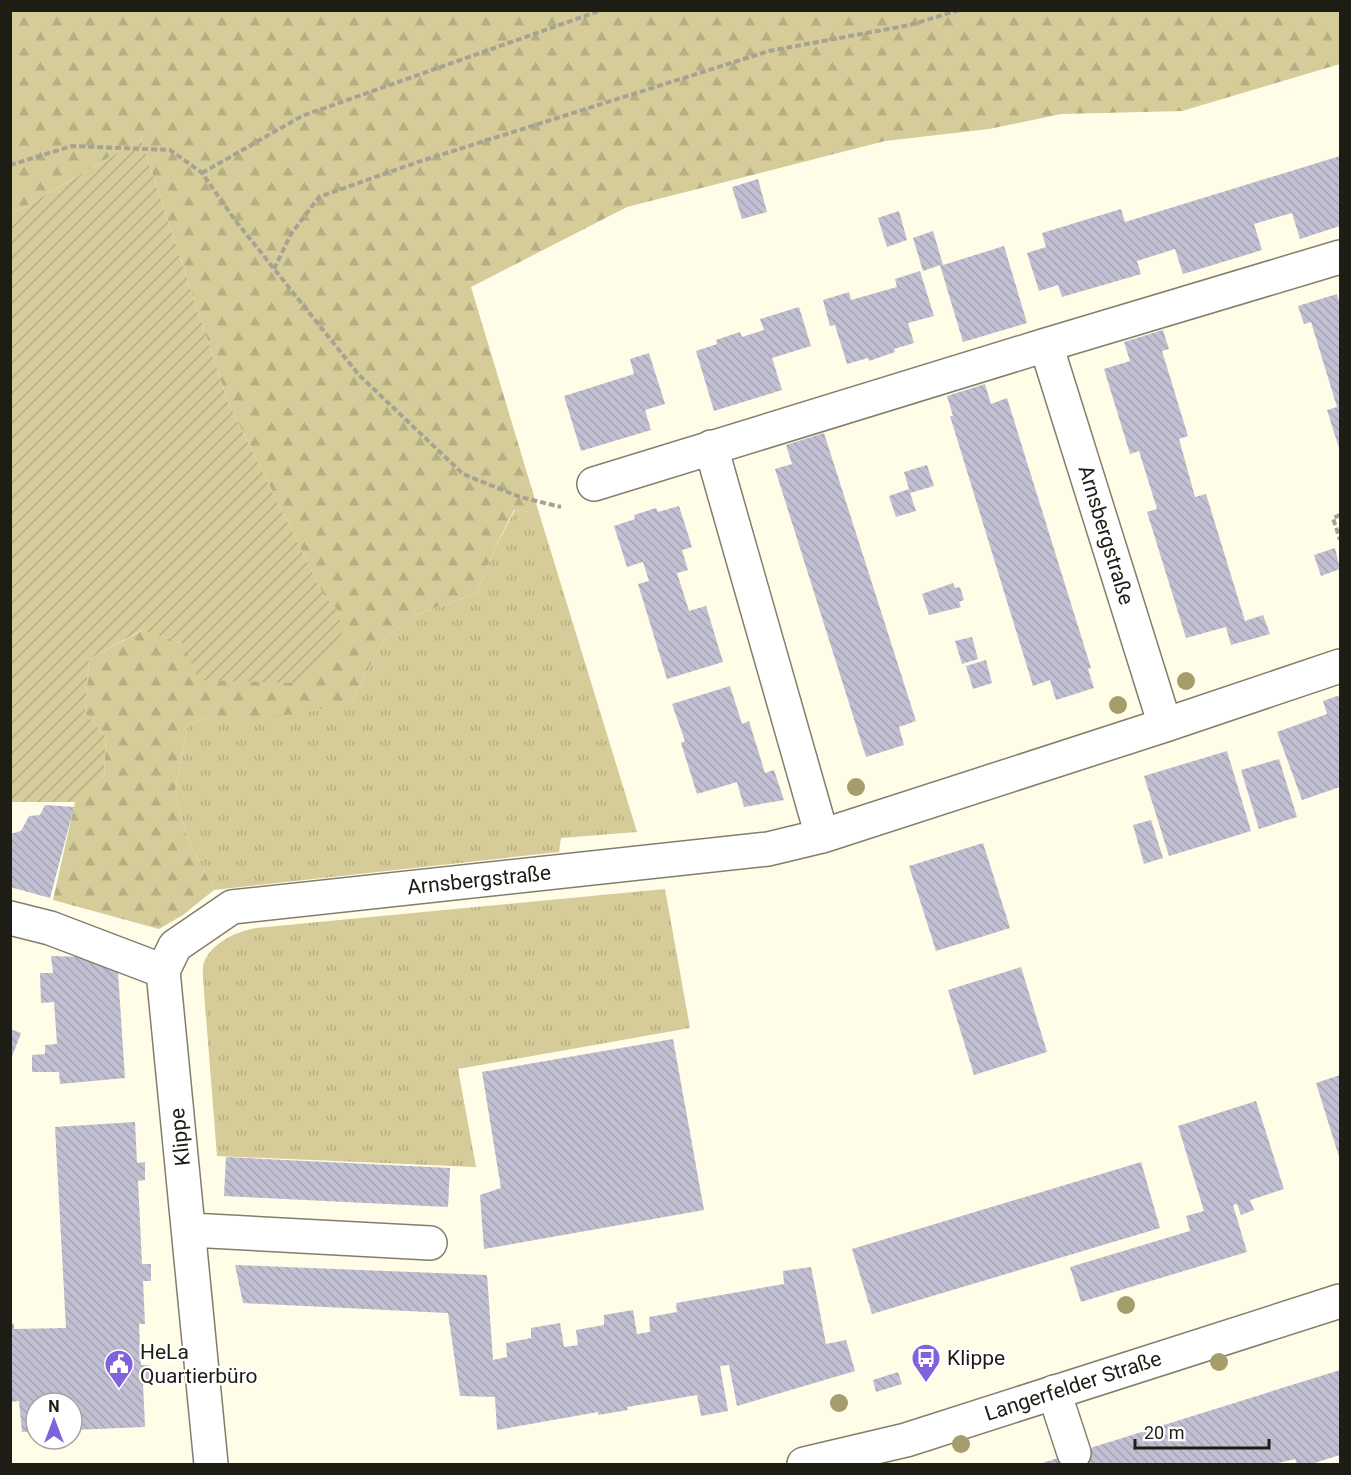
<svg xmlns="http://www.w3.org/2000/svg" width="1351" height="1475" font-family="Roboto,sans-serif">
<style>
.grass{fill:url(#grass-tufts)}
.forest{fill:url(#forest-firs)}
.garden{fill:url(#garden-furrows)}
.building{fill:url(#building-back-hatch)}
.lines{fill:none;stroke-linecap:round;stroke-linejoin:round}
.minor-casing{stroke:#817e6d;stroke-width:36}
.major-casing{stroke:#817e6d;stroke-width:36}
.path{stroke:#a5a394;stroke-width:4;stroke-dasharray:6 3;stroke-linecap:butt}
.minor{stroke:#fff;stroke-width:33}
.major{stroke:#fff;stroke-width:33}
.tree{fill:#a59d6c}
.labels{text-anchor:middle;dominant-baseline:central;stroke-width:4.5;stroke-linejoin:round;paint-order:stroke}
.street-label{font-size:21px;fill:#1d1c15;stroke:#fff}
.poi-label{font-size:21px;fill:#1d1c15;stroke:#fff;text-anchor:start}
</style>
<defs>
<pattern id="grass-tufts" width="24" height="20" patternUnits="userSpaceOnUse" patternTransform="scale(1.5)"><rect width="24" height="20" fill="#d5cc99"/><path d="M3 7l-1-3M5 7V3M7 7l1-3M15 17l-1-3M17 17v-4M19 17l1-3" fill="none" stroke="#b6af83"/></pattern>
<pattern id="forest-firs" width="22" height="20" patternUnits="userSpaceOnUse" patternTransform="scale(1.5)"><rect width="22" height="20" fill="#d5cc99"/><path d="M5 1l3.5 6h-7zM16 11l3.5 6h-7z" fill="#b6af83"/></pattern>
<pattern id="garden-furrows" width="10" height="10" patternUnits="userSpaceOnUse" patternTransform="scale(1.5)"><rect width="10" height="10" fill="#d5cc99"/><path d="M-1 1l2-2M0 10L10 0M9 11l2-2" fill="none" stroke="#b6af83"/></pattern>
<pattern id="building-back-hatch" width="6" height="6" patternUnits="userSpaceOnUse" patternTransform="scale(1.5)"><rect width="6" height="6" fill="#c1bfd1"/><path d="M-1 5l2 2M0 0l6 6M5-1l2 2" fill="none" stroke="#a5a4b3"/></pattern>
</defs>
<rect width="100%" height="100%" fill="#fffce8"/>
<path class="grass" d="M515,510L539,513L637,832L561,838L559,852L214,890L187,837L175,792L188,724L205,718L352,700L384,639L413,616L477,593L493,552Z
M665,889L690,1028L458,1069L476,1167L217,1156L203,979C203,973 202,965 205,960C215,941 236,932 256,928Z"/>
<path class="forest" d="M11,11H1340V64L1182,111L1061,114L989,129L885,141L627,207L471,287L539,513L514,510L493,552L477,593L413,616L384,639L352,700L302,714L205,718L188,724L175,792L187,837L214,890L183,915L159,929L53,900L75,802L88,788L104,776L106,737L85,713L89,659L143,630L182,643L338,611L324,596L228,402L141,139L11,215Z"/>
<path class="garden" d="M141,139L228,402L324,596L338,610L343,640L315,671L299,683L199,680L182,643L142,630L89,659L85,713L106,737L104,776L88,788L75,802H11V215Z"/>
<path class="building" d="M1340,156V226L1300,239L1292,213L1254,224L1262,250L1223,262L1183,274L1175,249L1137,261L1141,274L1062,297L1058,285L1039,291L1027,253L1046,247L1042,233L1121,209L1125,222Z
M758,179L767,212L742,219L732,187Z
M899,211L907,240L887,247L878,218Z
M933,231L943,265L1004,246L1027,323L963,342L940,265L923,271L913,238Z
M920,271L934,316L908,323L914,343L894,349L895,352L869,361L868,358L847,364L835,325L830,326L823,300L849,292L851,300L897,287L895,279Z
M1337,294L1340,305V451L1327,410L1337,407L1311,322L1304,324L1298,306Z
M799,307L811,346L772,358L782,390L714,411L696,351L717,344L716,340L740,332L742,337L764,330L760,319Z
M1163,330L1169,349L1162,351L1188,436L1179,439L1195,497L1206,494L1245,621L1263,615L1270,634L1231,645L1226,627L1186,638L1147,512L1157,509L1139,451L1130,454L1104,369L1130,361L1124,342Z
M649,353L665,404L645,410L651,430L581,451L564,396L634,374L630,359Z
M985,384L991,404L1007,398L1091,668L1088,669L1094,688L1056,700L1050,680L1033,686L950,416H953L947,396Z
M824,433L916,721L899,727L904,745L866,757L775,469L792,464L786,445Z
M927,465L934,486L910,493L916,511L896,517L889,496L909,489L904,472Z
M679,506L692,547L682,550L688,570L677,573L689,611L706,606L723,662L667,679L638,584L649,581L643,562L627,567L614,526L635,519L634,515L656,508L658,512Z
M1335,548L1340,569L1321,576L1314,555Z
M953,583L955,588L960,587L964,600L959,602L961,607L929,615L922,594Z
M972,637L978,659L962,664L955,641Z
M986,660L992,683L973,689L966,666Z
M730,686L742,724L749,721L765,773L774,770L784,800L744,807L737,782L697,794L681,743L685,741L672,704Z
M1340,695V787L1302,800L1277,732L1327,714L1323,701Z
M1227,751L1251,831L1169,856L1144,776Z
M1279,759L1297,817L1259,829L1241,770Z
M45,805L74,807L50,898L10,887V834L21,831L29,816L40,815Z
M1151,820L1163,858L1144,864L1133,825Z
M983,843L1010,928L936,951L909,866Z
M51,956L117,958L125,1078L60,1084L59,1072H32V1055L45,1054V1045L57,1044L54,1002L41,1003L40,973H53Z
M1021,967L1047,1052L974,1075L948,990Z
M10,1029L21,1033L11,1059H10Z
M673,1039L704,1210L484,1249L480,1195L501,1188L482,1072Z
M1340,1075V1160L1316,1083Z
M1256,1101L1284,1189L1250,1200L1254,1210L1241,1215L1237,1204L1233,1205L1247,1252L1081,1302L1070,1267L1190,1231L1186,1216L1204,1211L1178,1126Z
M135,1122L137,1163L145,1162V1180L138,1181L142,1264H151V1281H143L145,1324H139L141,1365H149L150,1383H143L145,1427L72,1430V1403H36V1431L22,1432L19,1401L10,1402V1323L14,1324V1329L66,1328L55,1127Z
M226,1157L450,1168L448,1207L224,1196Z
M1141,1162L1160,1228L872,1314L852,1249Z
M235,1265L487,1275L493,1360L507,1357L506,1343L531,1338V1328L560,1323L564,1347L578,1345L576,1330L604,1325V1315L633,1310L637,1334L650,1332L649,1317L677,1312L676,1303L784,1284L783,1271L811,1267L826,1344L846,1340L855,1371L737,1406L729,1365L720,1366L728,1411L701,1416L697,1395L627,1407L628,1410L598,1415V1412L497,1430L495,1397L460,1396L448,1313L243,1303Z
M1340,1370V1455L1311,1464H1297L1295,1459L1274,1464H1039Z
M898,1372L902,1384L876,1392L873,1380Z"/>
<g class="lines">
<g class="minor-casing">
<path id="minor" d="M711,447L822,836
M594,484L1046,345
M1165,725L1046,345L1340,257
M10,918L50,928L163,971L211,1464
M163,971L175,946L232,907L768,849L822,836L1165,725L1340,666
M190,1230L430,1243
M1054,1392L1074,1453"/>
</g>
<g class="major-casing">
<path id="major" d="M804,1464L906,1440L1340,1301"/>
</g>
<path class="path" d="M10,165L72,146L170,150L202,173L235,220L359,375L463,474L520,497L561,507
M202,173L302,116L602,10
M274,269L291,234L319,197L415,163L769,51L910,25L959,10
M1340,515L1333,518L1340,540"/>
<use href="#minor" class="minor"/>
<use href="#major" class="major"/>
</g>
<g class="tree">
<circle cx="1186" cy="681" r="9"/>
<circle cx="1118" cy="705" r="9"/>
<circle cx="856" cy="787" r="9"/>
<circle cx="1126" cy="1305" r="9"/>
<circle cx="1219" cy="1362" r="9"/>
<circle cx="839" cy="1403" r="9"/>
<circle cx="961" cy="1444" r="9"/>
</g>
<defs>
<g id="bus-pin" transform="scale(1.5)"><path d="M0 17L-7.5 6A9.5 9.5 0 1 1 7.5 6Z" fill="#8162dd" stroke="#fff"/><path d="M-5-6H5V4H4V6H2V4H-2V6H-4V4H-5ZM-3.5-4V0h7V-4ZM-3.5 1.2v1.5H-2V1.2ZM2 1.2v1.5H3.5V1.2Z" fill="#fff"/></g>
<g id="civic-pin" transform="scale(1.5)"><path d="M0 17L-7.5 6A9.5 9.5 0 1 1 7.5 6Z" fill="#8162dd" stroke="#fff"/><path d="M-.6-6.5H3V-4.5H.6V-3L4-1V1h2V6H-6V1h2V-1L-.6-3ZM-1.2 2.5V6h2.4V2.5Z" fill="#fff"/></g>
</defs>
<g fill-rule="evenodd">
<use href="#bus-pin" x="926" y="1358"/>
<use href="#civic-pin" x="119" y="1364"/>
</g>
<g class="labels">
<g class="street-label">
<text transform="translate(1106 535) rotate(73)">Arnsbergstraße</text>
<text transform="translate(479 880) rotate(-6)">Arnsbergstraße</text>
<text transform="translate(180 1137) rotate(-96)">Klippe</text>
<text transform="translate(1073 1386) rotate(-18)">Langerfelder Straße</text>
</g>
<g class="poi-label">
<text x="140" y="1352">HeLa<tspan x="140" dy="24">Quartierbüro</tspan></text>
<text x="947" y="1358">Klippe</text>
</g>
</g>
<rect width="1351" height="1475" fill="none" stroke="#1d1c15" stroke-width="24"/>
<g transform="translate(54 1421)"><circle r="28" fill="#ffffff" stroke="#a5a4a1" stroke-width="1.5"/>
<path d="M0-4.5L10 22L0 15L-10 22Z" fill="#8162dd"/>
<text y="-9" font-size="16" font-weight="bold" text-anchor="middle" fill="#1d1c15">N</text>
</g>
<path d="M1135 1439v9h134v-9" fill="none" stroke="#1d1c15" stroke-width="3"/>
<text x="1144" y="1439" font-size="18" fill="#1d1c15" stroke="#ffffff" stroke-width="4.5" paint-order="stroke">20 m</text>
</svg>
